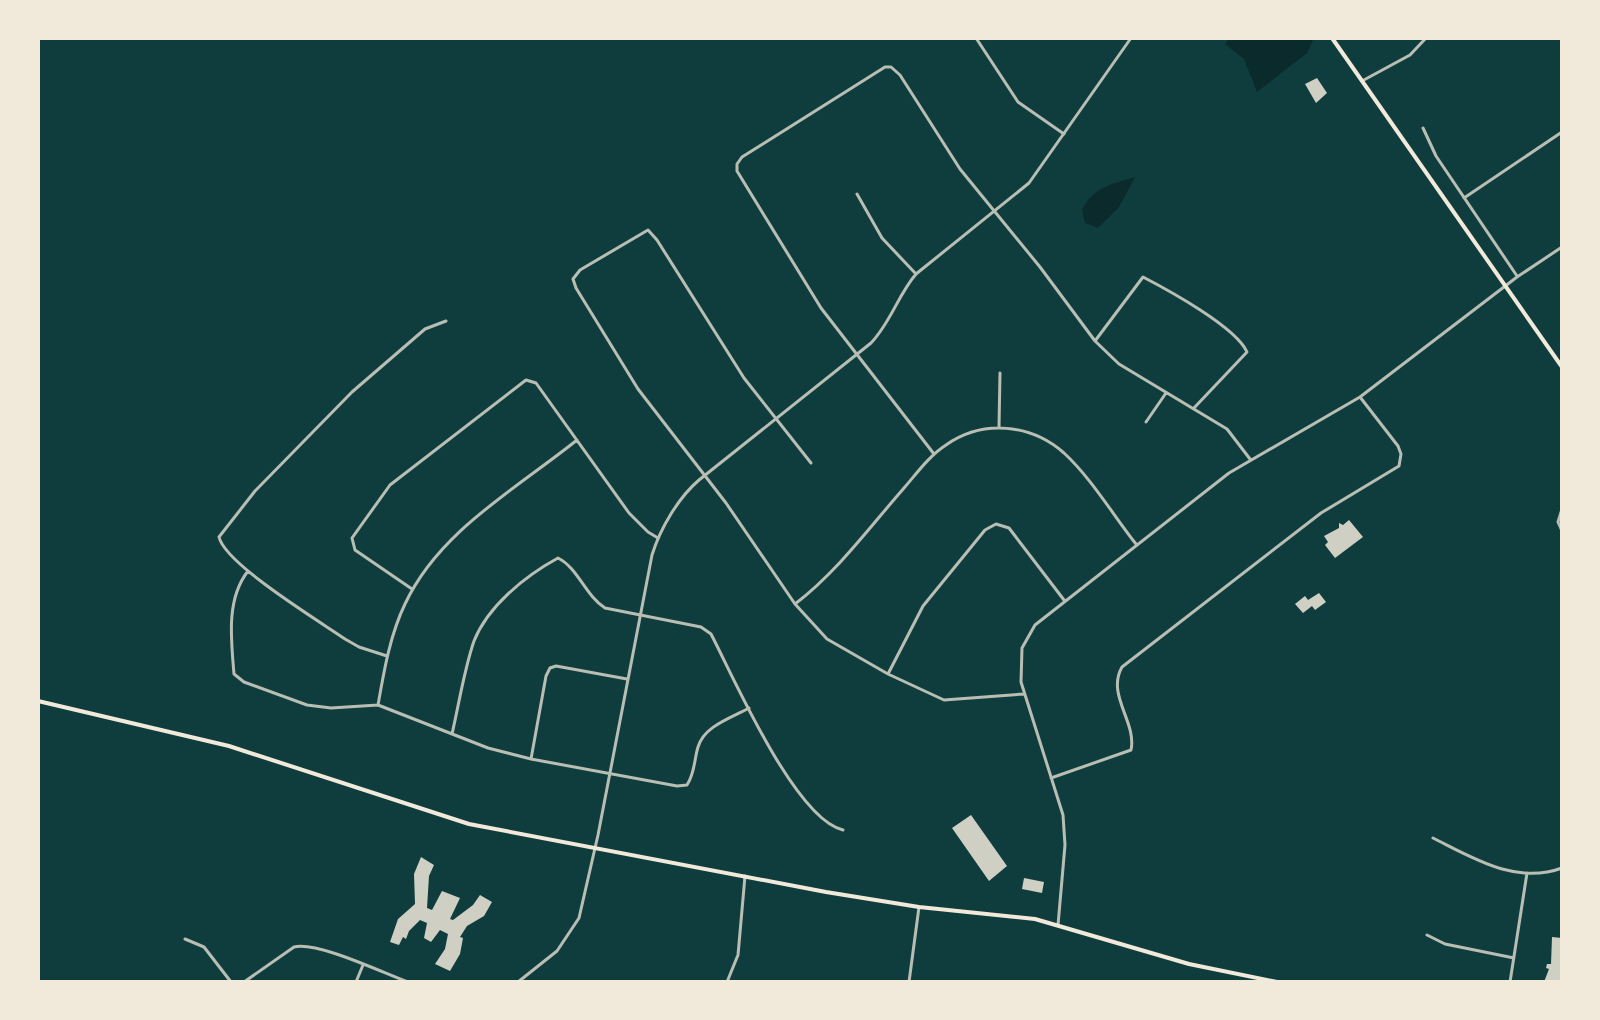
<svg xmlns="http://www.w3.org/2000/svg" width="1600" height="1020" font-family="Mulish,sans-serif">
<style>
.water{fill:#0a2a2b}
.building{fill:#cfcfc3}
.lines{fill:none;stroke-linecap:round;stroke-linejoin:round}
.minor{stroke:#b8beb3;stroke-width:3}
.tertiary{stroke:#b8beb3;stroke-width:3}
.secondary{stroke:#f1e9da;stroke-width:4}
</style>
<rect width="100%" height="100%" fill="#0f3d3e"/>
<path class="water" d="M1229,38H1314L1307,53L1257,92L1244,59L1225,44Z
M1135,177L1119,207L1098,228L1085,223L1082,210C1093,187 1112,184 1135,177Z"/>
<path class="building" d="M1317,78L1327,93L1316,103L1305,84Z
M1349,520L1363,537L1335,558L1325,545L1328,542L1324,536L1339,528V523L1343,525Z
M1319,593L1326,602L1315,610L1312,606L1303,613L1295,604L1305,596L1308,600Z
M971,815L1007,866L989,881L952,828Z
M421,857L434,865L429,876L427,908L432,910L442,891L460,898L450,919L453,920L473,905L480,895L492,902L484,916L467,926L460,937L463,938L460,954L450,971L435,964L445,949L448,934L440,930L431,942L424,938L427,923L420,920L409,931L406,939L403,937L399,945L390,942L398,919L415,904L414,874Z
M1024,878L1044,882L1042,893L1022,889Z
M1552,937L1562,938V982H1544L1549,969L1546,968L1547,964H1551Z"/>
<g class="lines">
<path class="minor" d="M976,38L1018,102L1064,134
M1362,81L1410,55L1426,38
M1423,128L1436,156L1517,276
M857,194L882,238L916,274
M1464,198L1562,132
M1095,341L1143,277C1168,290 1236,327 1247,352L1194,408
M1146,422L1166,393
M999,427L1000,373
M934,454L821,308L737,171V164L742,157L885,67H891L900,75L960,169L1040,267L1095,341L1119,364L1227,429L1250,459
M811,463L744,378L657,240L648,230L580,270L573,279L576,288L638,389L726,503L795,604L827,639L888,674L944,700L1024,694
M1562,509L1558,522L1562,531
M248,571C226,599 231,639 234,674L244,682L307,705L331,708L378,705L488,748L531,759L677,786L687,785C695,773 694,760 698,747C704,726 731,718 749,708
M412,589L355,550L352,538L390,485L526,380L536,383L629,513L648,532L658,538
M795,604C837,572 869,528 904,488C917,473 929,456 946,445C983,419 1031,424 1064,453C1092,479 1113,515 1136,544
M387,656L359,647L345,639C319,621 225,564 219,537L255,491L352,392L425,329L446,321
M888,674L923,606L985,530L996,524L1009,528L1064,600
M378,705C384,671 390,635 405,604C439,531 516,489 577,440
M452,734C459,704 464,670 474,641C488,606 525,576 558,558C578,568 585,595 605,608L701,627L711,634C734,678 795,819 843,830
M531,759L546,676L550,668L556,666L627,679
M1051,778L1131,750C1137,722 1106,695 1122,667L1321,513L1399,466L1401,454L1398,446L1360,397
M1433,838C1473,858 1516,885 1562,868
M1058,925L1065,845L1063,815L1021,682L1022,648L1035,625L1229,473L1360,397L1517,277L1562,247
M1427,935L1445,944L1514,958
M185,939L204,947L231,982
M244,982L294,947C317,941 383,973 408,982
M356,982L363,965
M660,982H678
M727,982L738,955L745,876
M909,982L919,907
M1510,982L1527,873"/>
<path class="tertiary" d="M518,982L557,951L579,918L598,835L652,555C660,529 678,498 699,480L871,343C891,322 898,295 916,274L1029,183L1131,38"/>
<path class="secondary" d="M1332,38L1562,367
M38,701L229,746L469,824L826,892L919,907L1035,919L1189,964L1277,982"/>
</g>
<rect width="1600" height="1020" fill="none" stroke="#f1e9da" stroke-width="80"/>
</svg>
